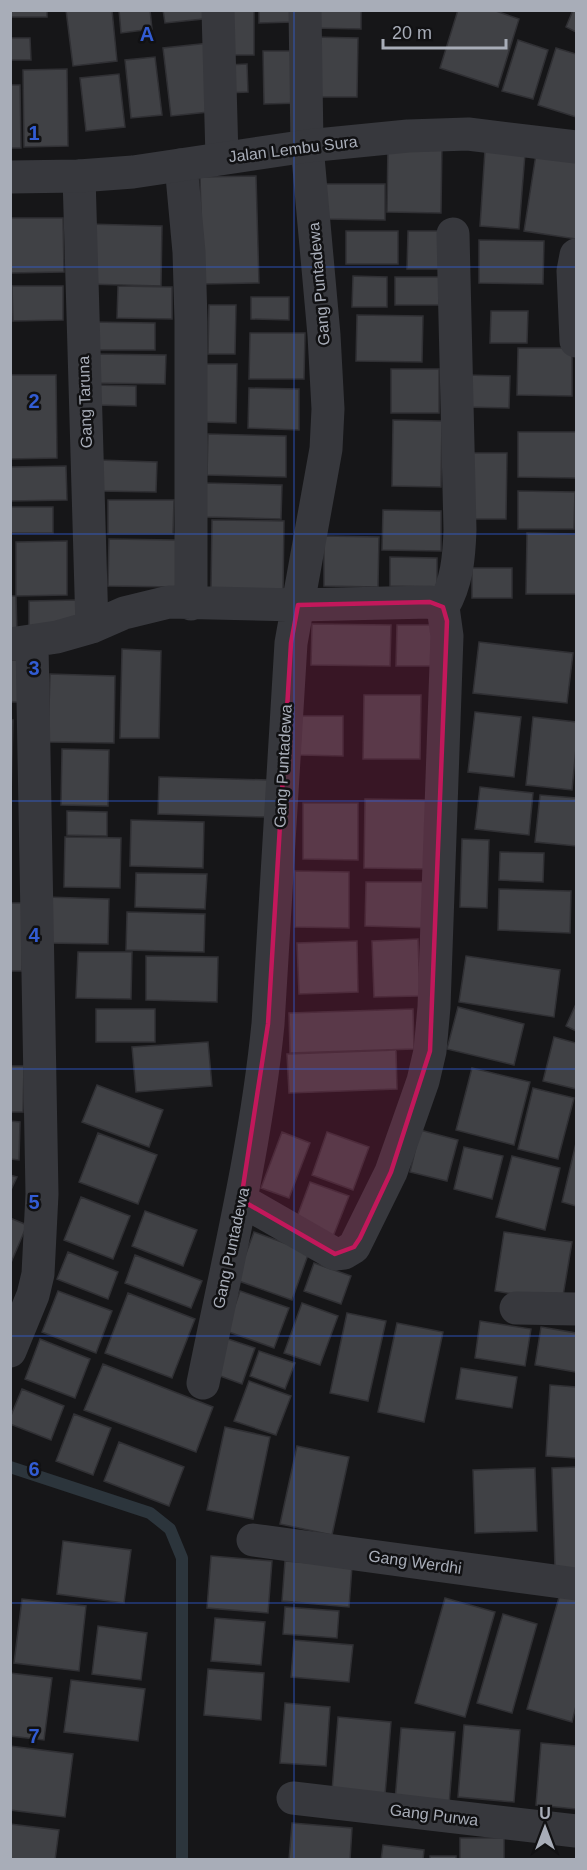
<svg xmlns="http://www.w3.org/2000/svg" width="587" height="1870" font-family="Helvetica,sans-serif">
<style>
.lines{fill:none;stroke-linecap:round;stroke-linejoin:round}
.stream{stroke:#2c353c;stroke-width:12}
.building{fill:#404145;stroke:#303034;stroke-width:1.5}
.minor{stroke:#37383d;stroke-width:33}
.tertiary{stroke:#37383d;stroke-width:33}
.marked{fill:#c2185b;fill-opacity:0.2;stroke:#c2185b;stroke-width:4.5;stroke-linejoin:round}
.grid{fill:none;stroke:#325cd3;stroke-width:1.5;stroke-opacity:0.55}
.labels{text-anchor:middle;dominant-baseline:central;stroke-width:5;stroke-linejoin:round;paint-order:stroke}
.street-label{font-size:16px;fill:#a8adb8;stroke:#111113}
.grid-label{font-size:20px;text-anchor:middle;font-weight:bold;fill:#325cd3;stroke:#111113;stroke-width:5;stroke-linejoin:round;paint-order:stroke}
</style>
<rect width="100%" height="100%" fill="#161618"/>
<g class="lines">
<path class="stream" d="M10,1467L150,1513L170,1529L182,1558V1860"/>
</g>
<path class="building" d="M10,10H47V17H10Z
M66,10H112L117,61L73,66Z
M119,10H150L152,29L121,33Z
M163,10H212L213,18L165,23Z
M224,10H254V55H224Z
M259,10H294V22L259,23Z
M311,10H361V29L311,28Z
M458,10H493L519,19L498,87L440,68Z
M573,10H576V32L566,27Z
M314,37L358,38L357,97H313Z
M10,38H30L31,60H10Z
M518,40L548,50L533,99L502,91Z
M209,43L218,111L171,116L163,48Z
M556,48L576,54V117L538,105Z
M263,51H301L302,103L264,104Z
M155,57L162,115L131,118L125,60Z
M247,64L248,92L226,93V65Z
M67,69L68,146L24,147L23,70Z
M119,74L125,127L86,131L80,78Z
M10,85H20L21,148H10Z
M388,142H442L441,213L387,212Z
M537,148L576,154V239L524,231Z
M485,150L525,154L519,229L480,226Z
M256,176L259,283L203,284L200,177Z
M325,184H385V220L324,219Z
M10,218H63L64,272L10,273Z
M87,224L162,226L161,286L86,284Z
M346,231H398V264H346Z
M408,231H443V269H407Z
M479,240L544,241L543,284L479,283Z
M353,276L387,277V307H352Z
M395,277H439V305H395Z
M12,286H63V320L13,321Z
M118,286L172,287V319L117,318Z
M251,297H289V320L251,319Z
M209,305H236L235,354H208Z
M491,311H528L527,343H490Z
M357,315L423,316L422,362L356,361Z
M90,322L155,323V350H89Z
M250,333H305L304,379H249Z
M518,348H572V396L517,395Z
M94,354L166,355L165,384L94,383Z
M204,364H237L236,423L203,422Z
M391,369H439V413H391Z
M10,375H56L57,458L10,459Z
M464,375L510,376L509,408L464,407Z
M94,385L136,386V406L94,405Z
M249,388L299,389V430L248,428Z
M393,420L442,421L441,487L392,486Z
M518,432H576V478L518,477Z
M208,434L286,436V477L207,475Z
M464,453H507L506,519H464Z
M99,460L157,462L156,492L98,491Z
M66,466L67,500L10,501V467Z
M204,483L282,485L281,519L204,517Z
M518,491L575,492L574,529H518Z
M108,500H174L173,534H108Z
M10,507H53V533H10Z
M383,510L441,511V551L382,550Z
M212,520L284,521L283,591L211,589Z
M527,533L576,534V594H526Z
M324,536L379,537L378,587L324,586Z
M109,539L176,540V587L108,586Z
M67,541V595L16,596V542Z
M390,557L437,558V587L390,586Z
M472,568H512V598H472Z
M10,596H16L17,635H10Z
M78,600V629H29V601Z
M312,624L391,625L390,666L311,665Z
M397,625H432L431,666H396Z
M479,642L573,653L567,703L473,693Z
M122,649L161,651L159,738H120Z
M10,660H23L21,702H10Z
M50,674L115,676L114,743L48,742Z
M364,695H421L420,759H363Z
M475,712L521,717L514,777L468,772Z
M301,716H343V756L300,755Z
M533,717L576,722V748L572,790L526,785Z
M10,720H13L11,797H10Z
M62,749L109,750L108,806L61,805Z
M159,777L268,780L267,817L158,814Z
M480,787L533,793L529,835L475,829Z
M540,795L576,798V846L535,842Z
M365,799L429,800L428,869L364,868Z
M303,803H358V860L303,859Z
M67,811L107,812V836L67,835Z
M131,820L204,822L203,868L130,866Z
M65,837L121,838L120,888L64,887Z
M462,839L489,840L487,908L460,907Z
M500,852L544,853L543,882L499,880Z
M295,871L349,872V928L295,927Z
M136,873L207,874L205,909L135,907Z
M366,882H431L430,928L365,926Z
M499,889L571,891L570,933L498,930Z
M46,897L109,899L108,944L45,943Z
M10,903H23L22,971H10Z
M127,912L205,914L204,952L126,950Z
M418,939L420,996L374,997L372,941Z
M357,941L358,992L299,994L297,943Z
M78,952H132L131,999L76,998Z
M146,956L218,957L217,1002L146,1000Z
M466,956L560,970L554,1017L459,1002Z
M576,1004V1031L566,1026Z
M458,1007L524,1024L514,1065L447,1049Z
M96,1009H155V1042H96Z
M413,1009L414,1049L290,1053L289,1013Z
M554,1037L576,1043V1089L543,1081Z
M208,1042L212,1086L136,1092L132,1047Z
M396,1050L397,1089L289,1093L287,1054Z
M10,1066H24L23,1112H10Z
M472,1068L530,1082L514,1145L456,1130Z
M97,1085L163,1110L149,1147L82,1122Z
M533,1088L574,1098L558,1159L518,1149Z
M10,1121L20,1122L19,1160L10,1159Z
M420,1130L458,1140L447,1181L410,1172Z
M282,1132L310,1143L289,1198L261,1188Z
M327,1132L369,1147L353,1190L312,1175Z
M98,1133L157,1155L138,1204L79,1182Z
M576,1143V1206L562,1202Z
M464,1147L503,1156L492,1199L454,1189Z
M512,1156L560,1168L545,1230L496,1217Z
M10,1175L17,1177L10,1192Z
M310,1182L349,1196L332,1239L294,1225Z
M81,1197L130,1216L113,1259L64,1240Z
M145,1211L197,1230L183,1266L132,1246Z
M10,1218L27,1225L10,1265Z
M254,1232L309,1252L292,1300L236,1280Z
M504,1232L572,1242L562,1302L495,1291Z
M68,1252L118,1272L108,1299L57,1279Z
M135,1255L202,1281L191,1308L125,1283Z
M314,1263L351,1276L341,1304L304,1291Z
M58,1291L112,1311L96,1353L42,1332Z
M240,1291L289,1308L274,1348L226,1331Z
M128,1293L195,1319L172,1378L105,1353Z
M302,1303L338,1316L320,1365L284,1353Z
M347,1313L386,1321L368,1401L330,1393Z
M480,1321L531,1329L525,1366L475,1358Z
M397,1323L443,1332L424,1422L378,1412Z
M541,1327L576,1333V1372L535,1365Z
M225,1338L255,1348L242,1384L212,1373Z
M40,1339L90,1359L75,1398L25,1379Z
M259,1351L295,1363L285,1389L250,1376Z
M103,1364L213,1407L196,1452L84,1410Z
M461,1368L517,1377L512,1408L456,1399Z
M249,1381L291,1396L276,1435L234,1421Z
M550,1385L576,1387V1458L546,1456Z
M22,1389L64,1406L51,1440L10,1424V1418Z
M74,1414L111,1428L93,1475L56,1461Z
M225,1427L270,1437L253,1519L207,1510Z
M119,1442L184,1467L169,1506L104,1481Z
M297,1446L349,1457L332,1535L280,1524Z
M576,1467V1569H555L552,1468Z
M535,1468L537,1531L475,1533L473,1470Z
M63,1541L131,1550L124,1603L57,1594Z
M211,1556L272,1561L268,1613L207,1608Z
M285,1561L352,1566L349,1607L282,1601Z
M560,1594L576,1599V1706L572,1722L527,1709Z
M445,1598L495,1612L465,1717L415,1703Z
M22,1599L86,1606L79,1671L14,1663Z
M285,1607L339,1611L337,1638L283,1634Z
M503,1614L537,1624L512,1713L477,1703Z
M215,1618L265,1622L261,1665L211,1661Z
M98,1626L147,1633L141,1680L92,1674Z
M294,1640L353,1645L349,1682L291,1677Z
M208,1669L264,1673L261,1720L204,1715Z
M10,1673L52,1678L44,1740L10,1736Z
M71,1680L145,1689L138,1741L64,1732Z
M285,1703L330,1707L326,1766L280,1763Z
M338,1717L391,1722L385,1795L332,1791Z
M464,1725L520,1730L514,1802L458,1797Z
M401,1728L455,1732L449,1805L395,1801Z
M541,1743L576,1746V1809L536,1805Z
M10,1746L73,1754L65,1817L10,1810Z
M292,1823L352,1828L350,1860H289Z
M10,1824L59,1830L55,1860H10Z
M460,1838H504V1860H460Z
M383,1845L424,1850L423,1860H381Z
M430,1856H456V1860H430Z"/>
<g class="lines">
<path class="minor" d="M218,10L222,158
M181,165L189,252L191,321V604
M79,176L92,627
M576,255L573,271L576,341
M443,607C457,582 459,558 460,530L453,234
M10,644L57,637L92,627L124,613L169,602L298,605L430,602L443,607L447,636L434,1007L430,1051L423,1081L391,1172L354,1247L344,1253L335,1254L241,1200
M516,1308L576,1309
M10,1351L33,1295L38,1274L42,1194L32,644
M203,1383C227,1264 256,1145 268,1024L291,643L326,449L328,409L324,335L307,146L305,10
M253,1540L576,1584
M293,1798L576,1831"/>
<path class="tertiary" d="M10,177L79,176L133,172L307,146L408,136L468,134L576,147"/>
</g>
<path class="marked" d="M430,602L443,607L447,621L430,1051L391,1172L360,1238L354,1247L335,1254L241,1200L268,1024L291,643L298,605Z"/>
<path class="grid" d="M294,10V1860M10,267H576M10,534H576M10,801H576M10,1069H576M10,1336H576M10,1603H576"/>
<g class="labels">
<g class="street-label">
<text transform="translate(293 149) rotate(-7)">Jalan Lembu Sura</text>
<text transform="translate(319 284) rotate(-95)">Gang Puntadewa</text>
<text transform="translate(85 402) rotate(-92)">Gang Taruna</text>
<text transform="translate(283 766) rotate(-87)">Gang Puntadewa</text>
<text transform="translate(231 1248) rotate(-78)">Gang Puntadewa</text>
<text transform="translate(415 1562) rotate(8)">Gang Werdhi</text>
<text transform="translate(434 1815) rotate(7)">Gang Purwa</text>
</g>
</g>
<g class="grid-label">
<text x="147" y="41">A</text>
<text x="34" y="140">1</text>
<text x="34" y="408">2</text>
<text x="34" y="675">3</text>
<text x="34" y="942">4</text>
<text x="34" y="1209">5</text>
<text x="34" y="1476">6</text>
<text x="34" y="1743">7</text>
</g>
<rect width="587" height="1870" fill="none" stroke="#a8adb8" stroke-width="24"/>
<g transform="translate(545 1828)" stroke="#111113" stroke-width="4.5" paint-order="stroke">
<path d="M0-4.5L10 22L0 15L-10 22Z" fill="#a8adb8"/>
<text y="-9" font-size="16" font-weight="bold" text-anchor="middle" fill="#a8adb8">U</text>
</g>
<path d="M383 39v9h123v-9" fill="none" stroke="#a8adb8" stroke-width="3"/>
<text x="392" y="39" font-size="18" fill="#a8adb8" stroke="#111113" stroke-width="4.5" paint-order="stroke">20 m</text>
</svg>
